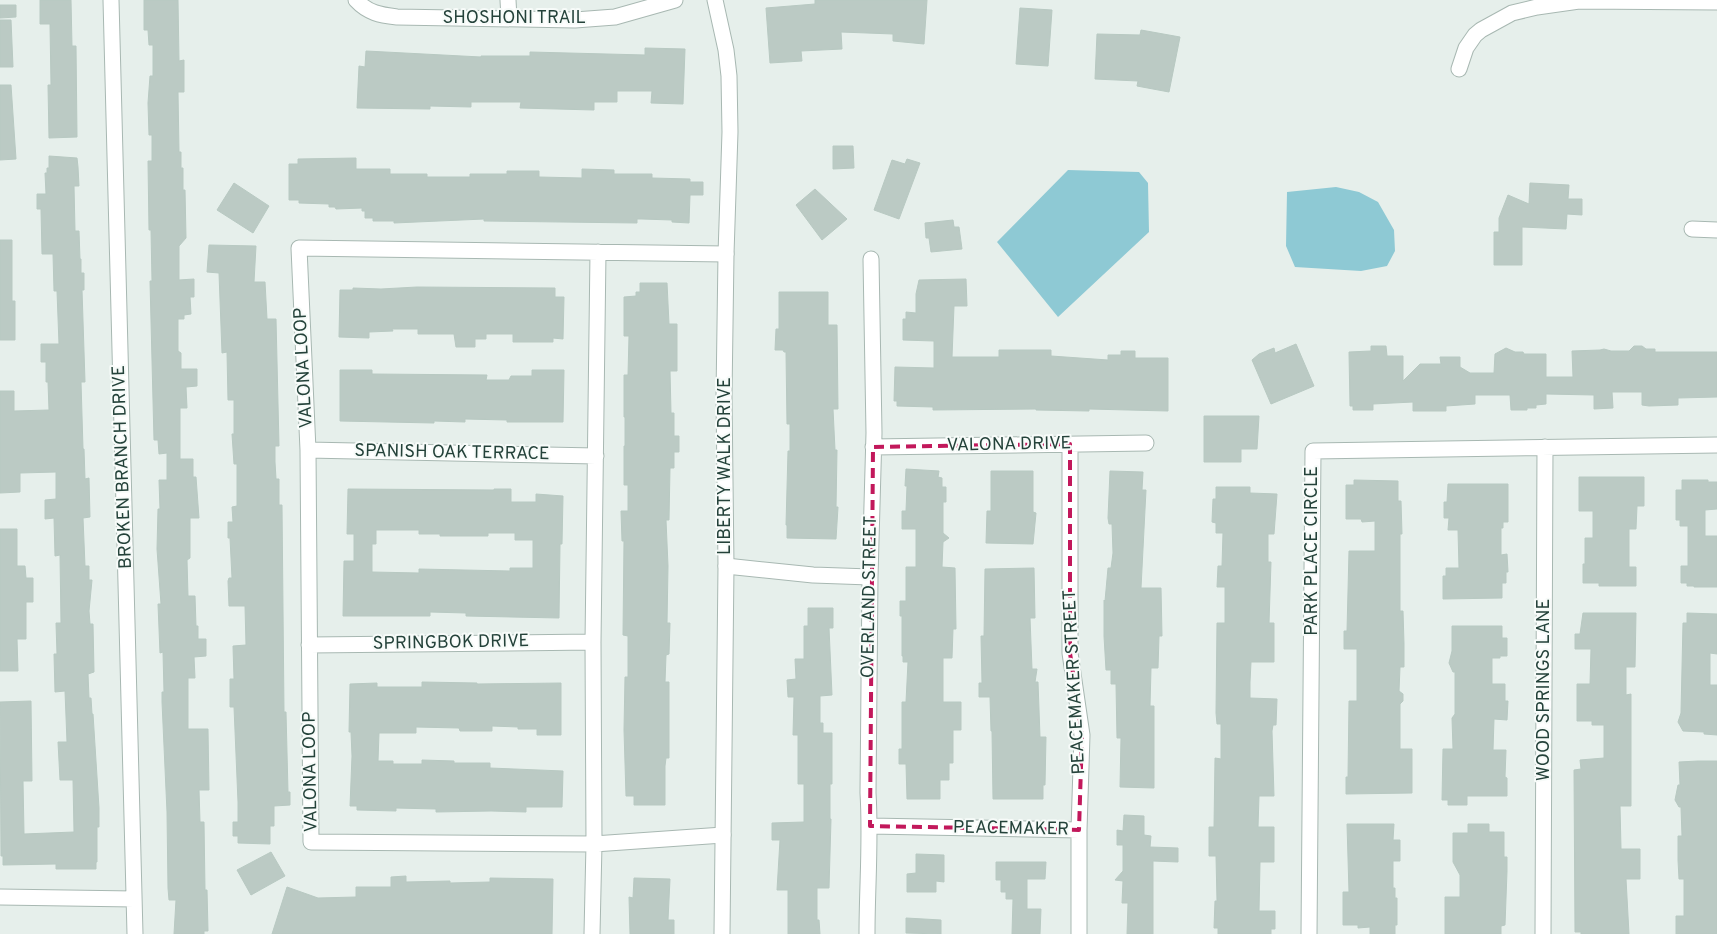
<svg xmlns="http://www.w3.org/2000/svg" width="1717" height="934" font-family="Overpass,sans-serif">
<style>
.water{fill:#8ec9d4}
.building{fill:#bbcac4;stroke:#b8c9c2;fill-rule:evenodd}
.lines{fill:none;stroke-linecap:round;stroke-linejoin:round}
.minor-casing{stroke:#a8b8b2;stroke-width:17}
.tertiary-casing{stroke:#a8b8b2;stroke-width:17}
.minor{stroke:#fff;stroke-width:15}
.tertiary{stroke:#fff;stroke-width:15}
.marked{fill:none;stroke:#c2185b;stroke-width:4;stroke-dasharray:10 6;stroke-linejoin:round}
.labels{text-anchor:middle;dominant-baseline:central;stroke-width:4;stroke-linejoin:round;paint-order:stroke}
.street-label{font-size:18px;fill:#24423a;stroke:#f7fbf9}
</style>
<rect width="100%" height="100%" fill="#e6efeb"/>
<path class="water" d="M1068,170L1139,172L1148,183L1149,232L1058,317L997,242Z
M1336,187L1359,192L1378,202L1394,230L1395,251L1387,266L1361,271L1295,267L1286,246L1287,192Z"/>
<path class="building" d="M40,0H71L72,46H76L77,137L49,138L48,85H51L50,24H40Z
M144,0H178L179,61L184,60V92H178L179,152H181V168H183V190H185L186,238L179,246V280L194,279V297H190L191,314L184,315V319H178V351L181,353V369H197V386L186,387L187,408H180V459H193V477H196L199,518H190V558L187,560L188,596H195L196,626H198V639H206V656L194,657L195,678H188V729H208L209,790H199L200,822H204L205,890H207L208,931H204V934H174L176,900H169L168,888L167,812L162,702V692H164L163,652L160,653L158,604H161L157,549L158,509H160L159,480H167V453L159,454L158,440H154L150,281H152L151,230H149L148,161H152V135H149L148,103L150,76H153V45H149L148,30H144Z
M815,0H927L924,44L893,41V34L841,32L842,49L801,51L802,61L770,63L766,8L815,4Z
M0,5H16V17L0,18Z
M1020,8L1052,10L1048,66L1016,64Z
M0,20H11L13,67H0Z
M1141,30L1180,37L1169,92L1137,86L1138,81L1095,79L1097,34L1140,35Z
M645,48L685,49L683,104L651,103L652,91H617V102H594V110L520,108L521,102H471V107L430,106V109L357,108L359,66L365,67L366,51L481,57V56H530V52L645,55Z
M0,85H11L16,159L0,160Z
M833,146H853L854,168L833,169Z
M49,156L77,158L78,167L79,186H74L75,231H79L80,259H81V273H84V290H82L85,382H81L83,449H84L85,479L89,478L90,517L83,518L85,566H89V580H92L89,611L90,624H93L94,672L88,674L89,698H91L92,714H93L99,808V827H97V862H96V869H56V864L3,865V856H1L0,702L31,701L32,781H23L24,834L74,832L73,780H60L58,742H67L65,691L55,692L54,654H57L56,623H61L60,555L55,556L54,518L45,519V500L56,499V472L20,473V492L0,493V391H14V411L49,410L48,382H46V362H41V344H59L57,291H54L53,254H42L41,209H37V194H46L45,173H47V168H49Z
M356,158V169H390V174H427V177H470V174H507V171H539V177L582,178V169L614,170V174H652V178L690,179V182H703V195H690L689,223L672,222V220L642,219H637V223L484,221V219L394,223V221H373V218H365V211H362V208L336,209L335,207H329V204L299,203V200H289V164H298V159Z
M907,159L920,163L899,219L874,210L892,160L905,164Z
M234,183L269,206L253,233L217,210Z
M1530,183L1569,185L1568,199H1582V215L1567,214L1566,229L1522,227V265H1494V232H1499V218L1508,195L1529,204Z
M815,189L847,219L822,240L796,205Z
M953,220L954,227H959L962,249L931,252L929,238H926L925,223Z
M0,240H12V301H15V340H0Z
M209,245L256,246L254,282H265L267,319H276L279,446H275V462L276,479H279V505H282L284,712H286L288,792H290V805L274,806V826H270V844L238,843V836H233V822H238V802L234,707H230V679H234L233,646L246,645L245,606H229L228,581L229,578H232L230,538H228V522H233L232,507L237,506V464H234L232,434H234V400H228L227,352L222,353L219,273L207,272Z
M966,279L967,306H954L952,357H999V350H1051V356L1108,360V355H1121V351H1135V358H1168V411L1089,409V411L1036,410V409L933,410V407L897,406V401H894L895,367L934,368V341L903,340V319H906V312L916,313V294L919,280Z
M640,283H667L669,324H677V371H670L671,413H674V436H679V452H674V468H670L669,520H666L668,566L667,623H670L669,654L666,655L665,682H669V758H666L665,766V805H634V796H626L624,730L625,677H628V636L623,635L624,541H622L621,511H628V485H624V446H625V417H624V375H628L629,336H624V297L636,296V292H640Z
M417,287L555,288V297H564L563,339L553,338V342H513V334H486V339H475V347H456L454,334H418V329H392L393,331L369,332V338L339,337L340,290H353V288L381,289Z
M779,292H828V325H837L838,409H833L835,450H837L836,507H838L836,539L787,538V525H786L788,451H790V424H787L786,352H784L783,350H775L776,329H779Z
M1296,344L1314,386L1271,404L1252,360L1259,354L1274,348L1275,353Z
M1371,346H1386L1387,356H1403V381L1420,364H1441L1440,357H1460V367L1470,373H1494L1495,354L1506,348L1515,352H1523L1524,354H1546V377H1573L1572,351L1600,350L1604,349L1611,351H1629L1634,346H1642L1646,349H1655V352H1717V397L1678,398V405L1649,406L1642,405V392H1612L1613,408L1594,409V395L1546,394V404L1536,405V408H1527V410H1511L1510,395H1475V404L1446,406V411H1413V402L1373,404V410H1353V406H1350L1349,352L1371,351Z
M340,370H372V374L487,375L486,380H509L511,376H532V370H564L563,422H507V420L465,419V422L434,421V423L340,421Z
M1204,416H1259L1257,449H1241V462H1204Z
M906,469L939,471L938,477L942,478V487H946V502H943V533L949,538L943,542L942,567L955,568L956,629H953L952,658H943V702H961V730H953V763H949V780H940V799H907L906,764H899V749H902V702H906L908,662H903V656H902V616H900V601H906V567H916V529H902V511H906L907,486H905Z
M991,471H1033V512L1036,513L1033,544L986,543L987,511H991Z
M1110,471L1143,472L1142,490H1146L1141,588H1161L1162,636H1159L1158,668H1151L1150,706H1154V788L1120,787L1121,738H1117L1116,684H1111V670H1106L1104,636V600L1105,601L1108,568H1111L1113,553L1112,524H1109L1108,518Z
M1579,477H1644V506H1637L1636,529H1629V567H1636V586H1599V583H1583V564H1585V538H1593V511H1579Z
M1354,480L1398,481V501H1401L1402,534H1400V611H1403L1404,644V667H1400L1399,691L1403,694V701L1400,704V749H1412V793L1346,794V777H1348L1349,701H1357V649H1344V631H1347L1349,551H1375V521L1362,522L1361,519H1346V485H1354Z
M1682,480H1708V482H1717V509L1705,510V536H1717V587H1694V586H1687V583H1681V566H1688V526H1680V520H1676V490H1682Z
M1448,484H1508V522H1503V528H1501V555L1507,554L1508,572H1506V583H1502V598L1443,599V576H1446V568H1459L1458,530H1448L1449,518H1444V502H1447Z
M1216,487H1250V493L1277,494L1274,534H1268V562H1271L1269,623H1274V662H1251L1250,682V698L1277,699L1276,725H1273L1272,731L1274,796H1259L1258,827H1274V862H1260L1259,911H1275V929H1271V934H1218V928H1214L1215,901H1217L1216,856H1209V827H1214L1215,758L1221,759V724H1217L1216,713L1217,623H1225V587H1217L1218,566H1222L1223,533H1216V523L1212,522L1213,499H1216Z
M348,489L494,490V489H511V502H536V494L563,496L562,544H560L559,618L466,616V613L430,612V616H343L344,561H354V534H347ZM376,530H419V534H440V536H488V533H515V540H533V568H510V571L419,569V573L372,572V544H376Z
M0,529H17V566H25L26,578H33V602H26V639H17L18,671H0Z
M1034,568L1035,618H1030L1032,669H1037L1035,682H1038L1040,737H1046L1045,785H1043V799H993L992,731H991L990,697H979V683H982L981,636H984L985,569Z
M808,608H833V628H829L832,695L820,696V723H823V733H832V784H830V819H831L829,888H817V920H819L820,934H788V890H777L780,840H772V823L804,822V784H798V735H793L794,697H788L787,680L796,679L795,659H804V626H808Z
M1583,613H1636L1635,667H1626V695L1631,694V806H1620L1621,849H1640V879H1626L1629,934H1581V932H1575L1574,770L1581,769L1580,760L1604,758V725H1592V721H1577V684H1590L1591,649H1575V634H1580Z
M1687,613L1717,614V654L1710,653V685H1717V735L1704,734V732L1683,731L1678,722L1681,713L1683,623H1687Z
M1452,626H1502V638H1507V656H1500V658H1492V684H1505V701H1508L1507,720L1494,719L1493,750H1506L1505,777L1507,778V796H1467V805H1448V800H1442L1443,749H1453L1452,718L1455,714V672H1453L1449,663L1452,651Z
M422,682L477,683V684L561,683V735H537V729H518V727L492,726V731H460L459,728L416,727V733H379L378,761H393V764H422V760L454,761V763H490V768L563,771L562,807H526V812L491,811L436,812V809L396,808V811L357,810V806H350L352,756L351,732H349L350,684L377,683V687H422Z
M1698,761H1717V934H1676V916H1684V879H1679L1678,860V836H1682L1681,807H1679L1675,800L1678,785H1680L1679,762Z
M1124,815L1144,816V835L1151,836L1150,847L1178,848V862L1153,861V934H1127L1128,903H1122L1123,881L1115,880L1123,871V845H1117V830L1123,831Z
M1347,824H1394L1393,840H1400V861H1393V888H1395V898H1397V925H1395V934H1370V927L1358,928V925H1343V892H1349Z
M1468,824H1489V832H1504V857H1507V871L1505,925L1501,926V934H1445V897H1460V875L1453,862V833H1468Z
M271,852L285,876L251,895L237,870Z
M916,854L944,855V882L936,881V892H907V874L916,873Z
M996,862H1046L1045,879H1027V909H1041L1040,934H1012L1013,899H1006V892H1001V880H996Z
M406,876V882L450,881V883L490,882V878L553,879L552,934H272L287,887L318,898L356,897V887H391V877Z
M634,878L670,879L668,920H674V934H630L629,897L633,898Z
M906,918L941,920V934L906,933Z"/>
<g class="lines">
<g class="minor-casing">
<path id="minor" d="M111,0L135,934
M356,0C368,13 380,15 397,17L575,20L615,17L675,0
M508,0L509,18
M1459,69L1466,48L1475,35L1481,30L1512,13L1537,7L1579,1L1717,2
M1692,229L1717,230
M598,252L593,642L594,844L311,842L308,450L299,248L726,254
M1070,444V653L1082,735L1079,830
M873,447L1146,443
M308,450L596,456
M726,566L813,575L870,577
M309,645L593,642
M870,826L1079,830V934
M0,897L134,899
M592,934L594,844L723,835
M867,934C867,887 871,840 868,793L870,577L874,433L871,259
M1309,934L1313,451L1717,445
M1543,934L1545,447"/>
</g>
<g class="tertiary-casing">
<path id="tertiary" d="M715,0L726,50L729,76L730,132L726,254L724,396L726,566L722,934"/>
</g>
<use href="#minor" class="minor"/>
<use href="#tertiary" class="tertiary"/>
</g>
<path class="marked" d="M1070,444V653L1082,735L1079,830L870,826L873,447Z"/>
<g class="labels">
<g class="street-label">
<text x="514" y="18">SHOSHONI TRAIL</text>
<text transform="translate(304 368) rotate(-93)">VALONA LOOP</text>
<text transform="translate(1009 445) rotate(-1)">VALONA DRIVE</text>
<text transform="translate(452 453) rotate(1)">SPANISH OAK TERRACE</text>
<text transform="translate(725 466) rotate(-90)">LIBERTY WALK DRIVE</text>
<text transform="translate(123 467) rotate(-92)">BROKEN BRANCH DRIVE</text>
<text transform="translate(1312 551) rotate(-90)">PARK PLACE CIRCLE</text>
<text transform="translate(870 597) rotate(-89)">OVERLAND STREET</text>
<text transform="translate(451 643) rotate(-1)">SPRINGBOK DRIVE</text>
<text transform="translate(1075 682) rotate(-93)">PEACEMAKER STREET</text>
<text transform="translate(1544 690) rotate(-90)">WOOD SPRINGS LANE</text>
<text transform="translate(311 772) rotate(-91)">VALONA LOOP</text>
<text transform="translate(1011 829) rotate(1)">PEACEMAKER</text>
</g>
</g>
</svg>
